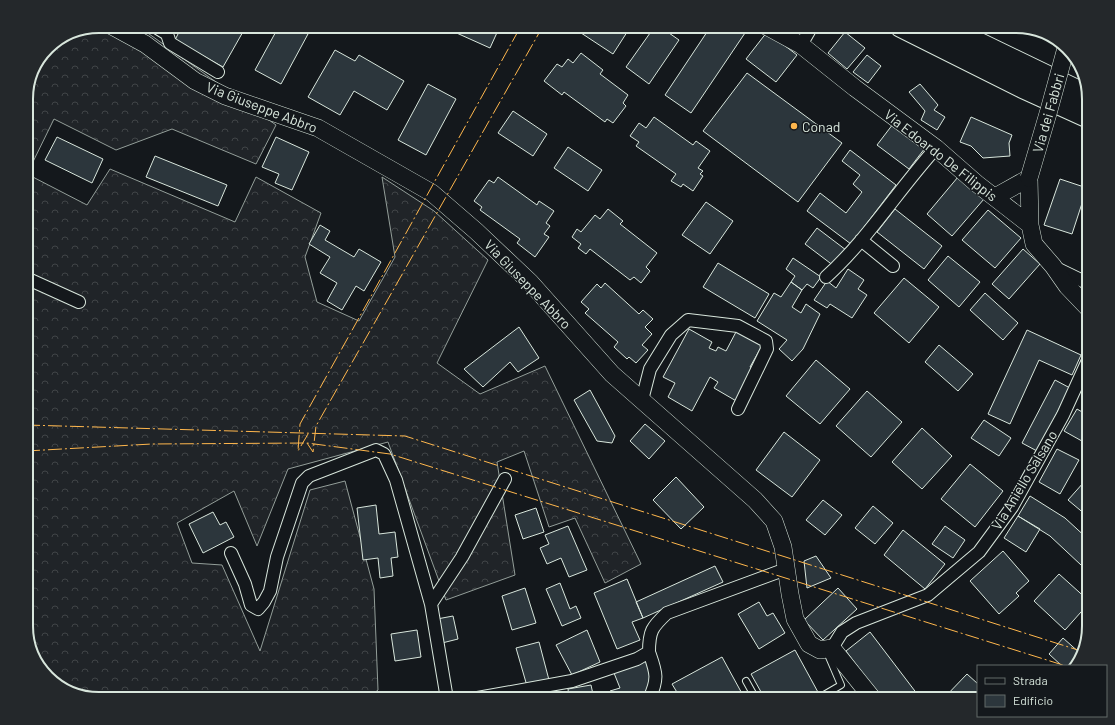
<svg xmlns="http://www.w3.org/2000/svg" width="1115" height="725" font-family="Barlow,sans-serif">
<style>
.forest{fill:url(#forest-crowns);stroke:#939e99}
.building{fill:#2c363c;stroke:#d8e6dc}
.lines{fill:none;stroke-linecap:round;stroke-linejoin:round}
.lane-casing{stroke:#d8e6dc;stroke-width:8}
.street-casing{stroke:#d8e6dc;stroke-width:14}
.secondary-casing{stroke:#d8e6dc;stroke-width:18}
.highway-casing{stroke:#d8e6dc;stroke-width:24}
.lane{stroke:#14181c;stroke-width:6}
.street{stroke:#14181c;stroke-width:12}
.secondary{stroke:#14181c;stroke-width:17}
.highway{stroke:#14181c;stroke-width:22}
.secondary-bridge-casing{stroke:#d8e6dc;stroke-width:18;stroke-linecap:butt}
.secondary-bridge{stroke:#14181c;stroke-width:17}
.power{stroke:#ffb74d;stroke-width:1;stroke-dasharray:14 3 2 3;stroke-linecap:butt}
.poi-dot{fill:#ffb74d;stroke:#14181c;stroke-width:1.5}
.labels{text-anchor:middle;dominant-baseline:central;stroke-width:3;stroke-linejoin:round;paint-order:stroke}
.street-label{font-size:14px;fill:#d8e6dc;stroke:#14181c}
.poi-label{font-size:14px;fill:#d8e6dc;stroke:#14181c;text-anchor:start}
.rim{fill:none;stroke:#d8e6dc;stroke-width:2}
</style>
<defs>
<pattern id="forest-crowns" width="20" height="18" patternUnits="userSpaceOnUse"><rect width="20" height="18" fill="#202428"/><path d="M2 6a3 3 0 1 1 6 0M12 15a3 3 0 1 1 6 0" fill="none" stroke="#404447"/></pattern>
</defs>
<rect width="100%" height="100%" fill="#14181c"/>
<path class="forest" d="M99,26H138L276,125L256,164L172,129L116,150L54,119L27,174L87,205L110,169L235,222L256,177L321,213L305,257L317,302L359,321L395,257L382,177L434,211L488,260L437,363L480,394L545,366L641,564L605,583L575,518L549,527L524,451L497,462L515,575L446,600L388,442L288,469L257,546L234,491L177,523L192,563L222,565L260,651L310,490L345,481L374,589L378,690L367,699H99L59,687L36,663L26,631V94L48,47L71,31Z"/>
<path class="building" d="M182,26H237L244,30L223,67L175,40Z
M279,26H293L308,34L281,84L255,70Z
M293,26H313L308,34Z
M441,26H500L490,48Z
M577,26H631L613,54L575,29Z
M655,26H659L679,40L649,84L626,67Z
M711,26H734L745,33L691,113L665,95Z
M767,32L797,55L776,82L746,59Z
M845,32L865,48L847,69L828,53Z
M335,50L355,61L359,55L404,81L387,110L354,91L340,115L308,97Z
M581,53L603,70L600,74L628,95L623,103L626,106L613,123L607,119L605,122L564,92L562,95L544,81L557,64L562,67L568,59L573,63Z
M867,55L881,66L868,83L853,72Z
M747,73L842,143L798,202L703,131Z
M428,84L456,99L426,155L398,140Z
M920,84L938,105L934,110L945,117L937,130L921,120L925,111L909,92Z
M513,111L547,134L533,156L498,133Z
M654,117L693,145L696,141L710,151L698,168L703,171L700,174L703,176L693,191L683,184L681,187L671,181L676,174L636,146L639,142L630,136L639,123L646,128Z
M971,117L1012,135L1009,143L1010,156L983,158L971,146L960,142Z
M893,124L925,148L909,169L877,145Z
M57,137L103,159L92,183L45,160Z
M276,137L309,152L292,190L275,183L279,174L262,167Z
M568,147L602,170L588,191L554,168Z
M850,150L896,185L851,244L807,211L820,193L846,213L862,192L853,184L860,175L842,161Z
M155,156L227,185L218,206L146,177Z
M498,177L537,205L539,201L554,211L546,223L550,226L544,234L549,237L535,257L517,243L520,239L480,210L482,207L474,201L489,180L494,183Z
M958,177L984,199L952,236L927,214Z
M1060,179L1087,188L1072,234L1044,225Z
M706,202L733,221L710,254L682,235Z
M608,209L623,221L620,224L657,253L646,267L650,271L641,283L634,277L630,280L590,249L586,254L578,248L581,244L572,237L577,229L581,232L595,215L600,219Z
M895,209L942,246L924,269L877,232Z
M988,210L1021,238L995,268L962,240Z
M320,225L330,231L325,240L354,257L359,249L381,262L364,291L356,286L342,310L327,301L337,283L320,273L330,257L309,244Z
M817,228L846,250L834,266L805,244Z
M1023,249L1040,264L1009,299L992,284Z
M948,256L980,282L959,307L928,280Z
M793,258L821,277L813,288L807,284L802,290L791,282L795,276L786,269Z
M718,263L769,294L755,318L703,287Z
M848,269L864,280L858,289L867,295L852,318L830,304L827,308L814,300L827,281L836,288Z
M904,278L939,307L909,343L874,313Z
M791,282L802,290L792,307L801,313L806,304L820,314L803,349L792,361L779,349L787,340L757,321L774,293L781,297Z
M605,283L639,314L643,310L653,319L645,327L652,334L642,345L648,350L636,363L629,357L627,359L614,347L618,342L585,313L589,309L581,302L597,284L601,288Z
M1087,285L1089,287V303L1080,292Z
M985,293L1018,323L1003,340L970,310Z
M519,327L539,358L518,372L510,362L483,387L464,369Z
M689,329L712,342L709,348L716,351L718,347L726,351L737,330L763,344L750,367L756,370L738,402L714,388L718,382L710,377L692,411L668,397L675,383L663,377Z
M1027,330L1081,355L1072,375L1039,360L1010,424L988,414Z
M939,345L973,374L958,391L925,362Z
M816,360L850,389L820,424L786,396Z
M1055,380L1070,388L1037,451L1022,443Z
M590,390L615,436L612,443L597,441L574,400Z
M867,391L902,422L871,457L836,426Z
M1077,409L1089,416V445L1064,431Z
M984,420L1011,438L999,456L971,438Z
M645,424L665,441L649,459L630,441Z
M922,428L952,456L922,489L892,462Z
M784,432L820,460L792,497L756,470Z
M1057,449L1079,460L1060,494L1039,482Z
M970,464L1003,491L975,527L941,499Z
M676,477L704,507L681,529L653,500Z
M1084,482L1089,486V512L1086,515L1068,500Z
M1030,496L1065,518L1089,540V556L1081,565L1050,536L1018,516Z
M823,500L842,515L825,535L806,520Z
M376,505L379,534L395,532L398,557L391,558L393,576L380,578L378,558L363,560L357,508Z
M873,506L893,523L875,544L855,528Z
M536,508L544,532L523,539L515,515Z
M213,512L220,525L226,522L234,537L203,553L189,524Z
M1018,516L1040,529L1026,552L1004,538Z
M568,526L587,570L569,577L561,558L547,564L540,548L549,544L545,535Z
M945,526L965,540L953,558L932,544Z
M903,530L945,564L925,589L884,555Z
M1003,551L1029,581L1016,593L1019,596L999,614L970,581Z
M816,556L831,578L807,588L804,561Z
M715,566L723,582L643,618L636,602Z
M1059,574L1089,601V603L1065,630L1034,601Z
M627,579L643,618L632,622L640,640L617,649L594,593Z
M560,583L570,609L576,606L581,618L562,626L546,589Z
M525,588L536,623L512,630L502,596Z
M838,588L857,609L823,640L804,620Z
M759,602L767,616L773,613L785,633L759,649L738,614Z
M453,616L458,639L442,643L437,619Z
M1089,618V626L1088,631L1082,627Z
M417,630L421,657L395,661L391,634Z
M587,630L600,662L572,675L556,645Z
M870,632L921,699H882L846,651Z
M1063,638L1081,654L1077,666H1062L1049,654Z
M539,642L549,680L527,686L516,648Z
M795,650L819,694L809,699H765L751,674Z
M646,657L653,671L646,699H615L610,691L620,688L614,673Z
M722,657L745,699H681L672,684Z
M967,674L978,684V691L971,699H943Z
M591,685L594,699H569L568,689Z"/>
<g class="lines">
<g class="lane-casing">
<path id="lane" d="M746,681L756,699
M817,699L841,685L826,650"/>
</g>
<g class="street-casing">
<path id="street" d="M154,26L167,34L170,43L218,72
M801,45L812,26
M861,240L893,266
M1054,267L1089,284
M826,277C868,239 898,190 936,148
M26,278L79,302
M642,400L650,369L671,335L688,320L738,326L766,341L767,349L738,409
M231,553L245,584L251,605L258,609L264,602L270,591L277,557L302,483L309,476L376,450L384,454L396,480L431,604L447,699
M431,604L462,557L505,479
M832,648L842,632L856,623L928,595L979,552L1012,507L1063,415L1089,358
M649,652C656,672 659,678 649,699
M472,699L572,681L637,659L649,652C649,631 652,627 667,613L786,569"/>
</g>
<g class="secondary-casing">
<path id="secondary" d="M112,26L145,44L195,81L225,96L318,128L432,193L476,231L530,282L612,374L755,500L774,521L783,547L790,594L795,619L809,644L820,650L832,648L873,699
M766,26L801,45L855,88L936,148L976,183L1030,225
M1029,178L1030,225L1034,244L1053,266L1067,286L1089,309
M995,197L1029,178"/>
</g>
<g class="highway-casing">
<path id="highway" d="M901,26L1023,87L1089,117
M942,26L1089,97"/>
</g>
<use href="#lane" class="lane"/>
<use href="#street" class="street"/>
<use href="#secondary" class="secondary"/>
<use href="#highway" class="highway"/>
<g class="secondary-bridge-casing">
<path id="secondary-bridge" d="M1029,178L1049,110L1066,48"/>
</g>
<use href="#secondary-bridge" class="secondary-bridge"/>
<path class="power" d="M26,425L405,436L1081,651
M308,434L298,451L300,424L521,26
M307,443L313,452L316,426L543,26
M26,451L152,444L307,443L390,454L1066,666"/>
</g>
<circle class="poi-dot" cx="794" cy="126" r="4"/>
<g class="labels">
<g class="street-label">
<text transform="translate(262 107) rotate(21)">Via Giuseppe Abbro</text>
<text transform="translate(1048 113) rotate(-74)">Via dei Fabbri</text>
<text transform="translate(941 155) rotate(38)">Via Edoardo De Filippis</text>
<text transform="translate(528 284) rotate(46)">Via Giuseppe Abbro</text>
<text transform="translate(1024 480) rotate(-59)">Via Aniello Salsano</text>
</g>
<g class="poi-label">
<text x="802" y="126">Conad</text>
</g>
</g>
<path d="M0 0H1115V725H0ZM99 33H1016A66 66 0 0 1 1082 99V626A66 66 0 0 1 1016 692H99A66 66 0 0 1 33 626V99A66 66 0 0 1 99 33Z" fill="#24282b" fill-rule="evenodd"/>
<path class="rim" d="M99 33H1016A66 66 0 0 1 1082 99V626A66 66 0 0 1 1016 692H99A66 66 0 0 1 33 626V99A66 66 0 0 1 99 33Z"/>
<rect x="977" y="665" width="130" height="52" fill="#14181c" stroke="#626a69"/>
<rect x="985" y="678" width="20" height="6" fill="#14181c" stroke="#626a69"/>
<text x="1013" y="685" font-size="12" fill="#d8e6dc">Strada</text>
<rect x="985" y="695" width="20" height="12" fill="#2c363c" stroke="#626a69"/>
<text x="1013" y="705" font-size="12" fill="#d8e6dc">Edificio</text>
</svg>
